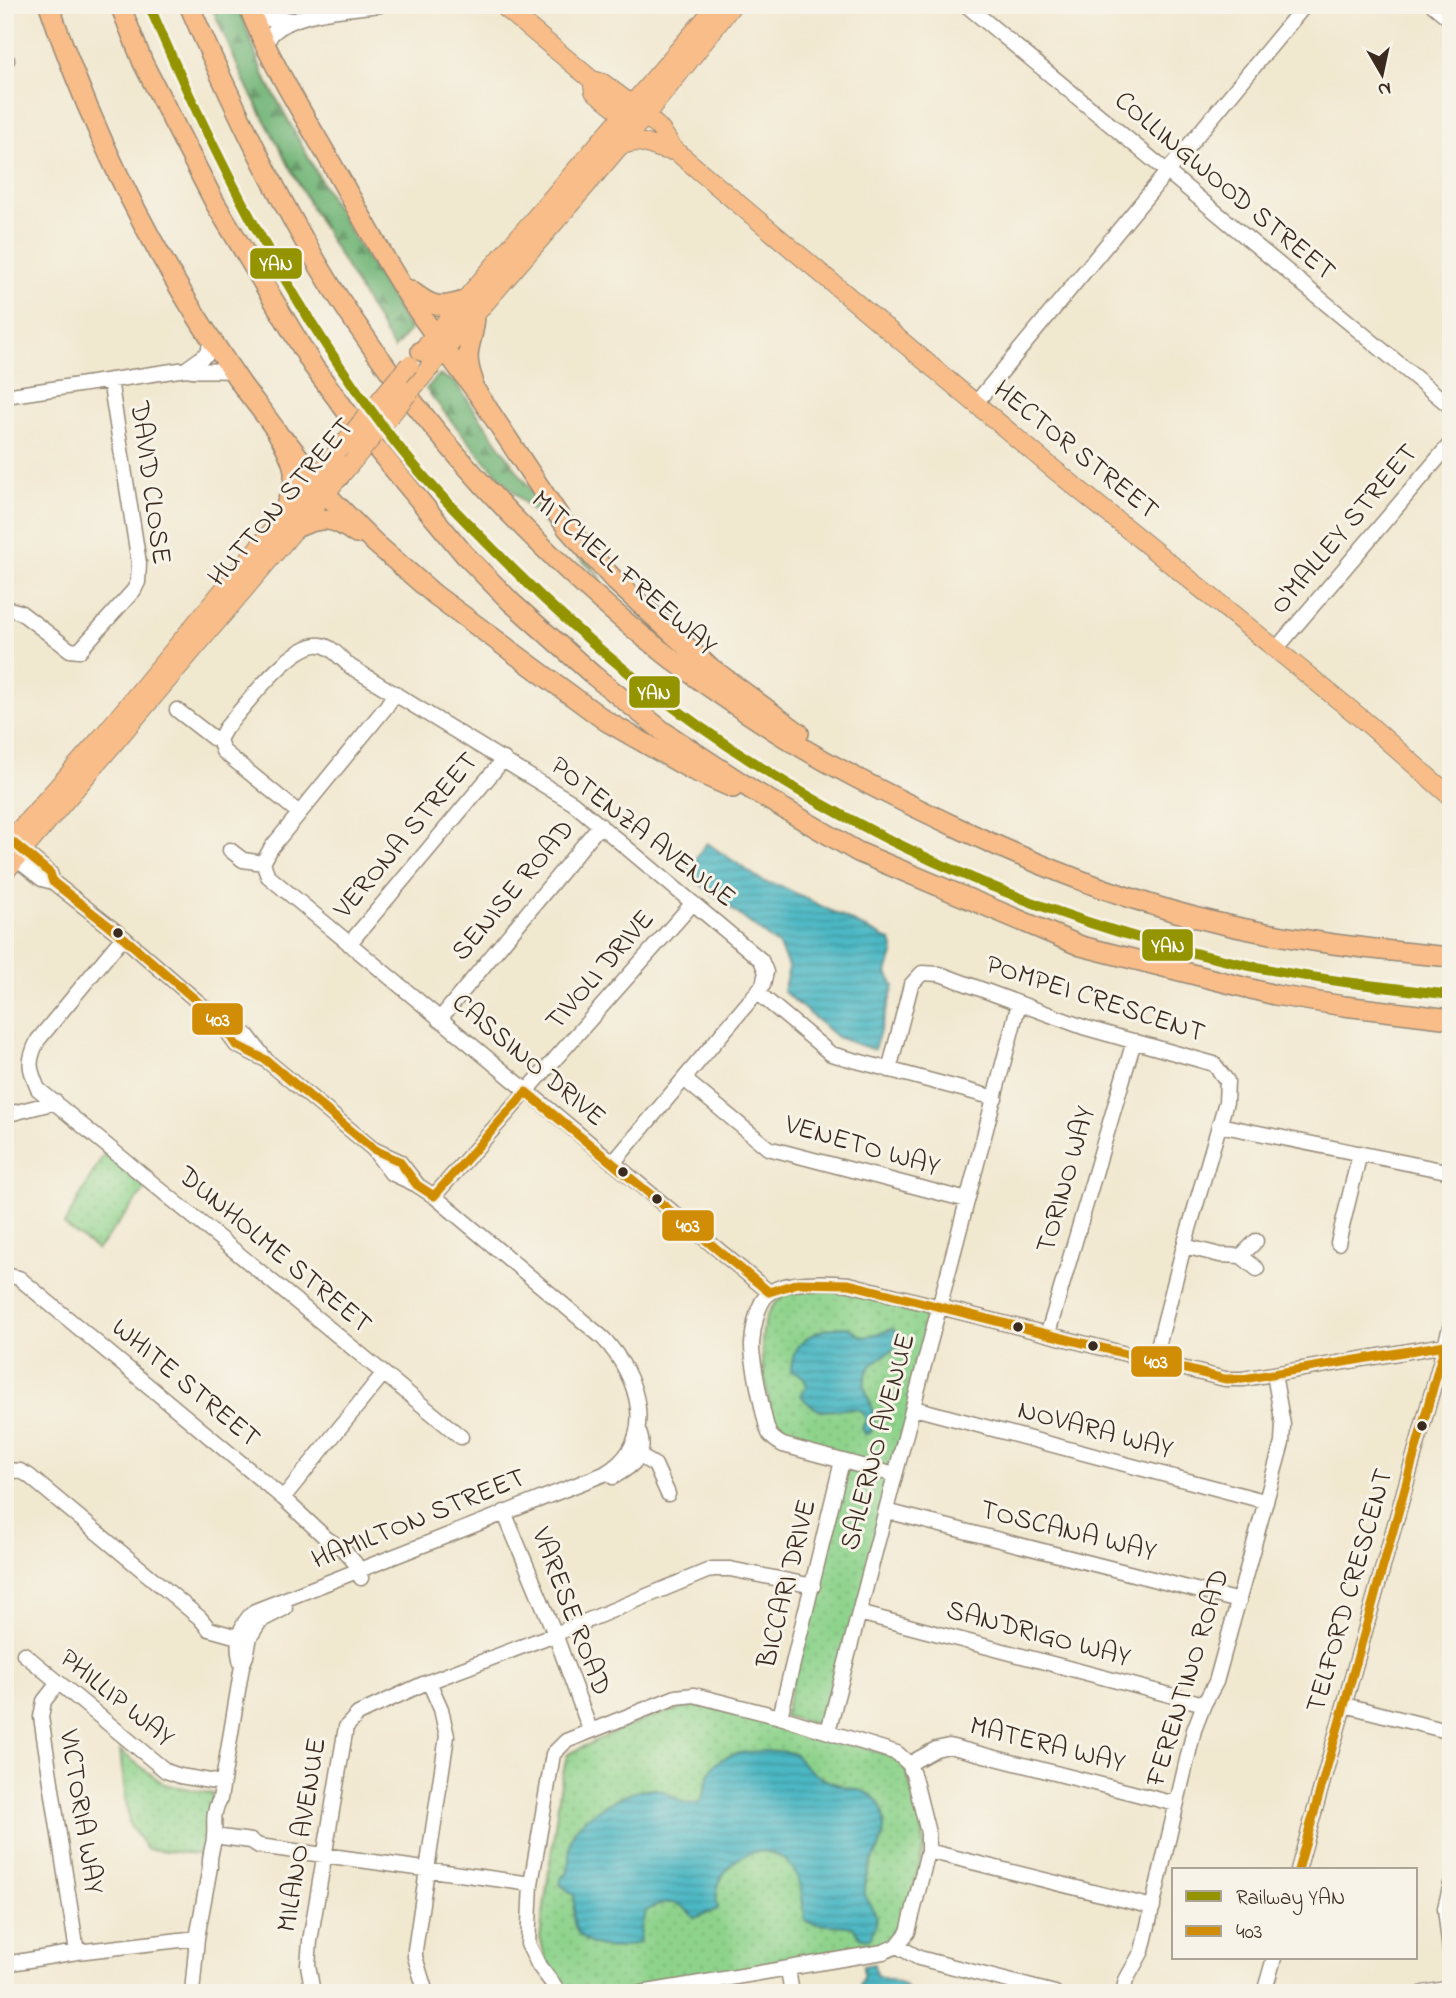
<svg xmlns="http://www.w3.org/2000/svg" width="1456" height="1998" font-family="'Indie Flower',sans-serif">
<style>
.forest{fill:url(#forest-firs);stroke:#56704b;stroke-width:2}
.park{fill:url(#park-dots);stroke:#647e55;stroke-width:2}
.water{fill:url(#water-rules);stroke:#437171;stroke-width:2}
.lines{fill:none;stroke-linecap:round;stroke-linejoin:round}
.minor-casing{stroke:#968977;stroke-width:17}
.major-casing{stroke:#968977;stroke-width:20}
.highway-casing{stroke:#968977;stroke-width:22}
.minor{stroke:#fff;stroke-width:14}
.major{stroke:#f8bd88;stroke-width:18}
.highway{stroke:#f8bd88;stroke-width:19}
.major-bridge-casing{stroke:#968977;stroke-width:20;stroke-linecap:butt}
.major-bridge{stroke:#f8bd88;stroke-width:18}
.bus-1-casing{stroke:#f7f3e8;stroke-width:14}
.bus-1{stroke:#d18d06;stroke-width:9}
.rail-1-casing{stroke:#f7f3e8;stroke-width:16}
.rail-1{stroke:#949300;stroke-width:10}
.bus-dot{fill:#3b2a1e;stroke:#f7f3e8;stroke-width:2.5}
.labels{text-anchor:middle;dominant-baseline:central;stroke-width:6;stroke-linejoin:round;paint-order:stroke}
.street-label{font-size:28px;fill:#3b2a1e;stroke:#f7f3e8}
.line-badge{stroke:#f7f3e8;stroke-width:2.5}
.badge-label{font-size:19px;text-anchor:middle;font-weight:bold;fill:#fff}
</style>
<defs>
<pattern id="forest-firs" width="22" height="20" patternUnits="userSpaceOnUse" patternTransform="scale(1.75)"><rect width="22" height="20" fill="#72b578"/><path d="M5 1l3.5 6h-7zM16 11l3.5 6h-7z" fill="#5f9362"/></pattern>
<pattern id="park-dots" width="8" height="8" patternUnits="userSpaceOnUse" patternTransform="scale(1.75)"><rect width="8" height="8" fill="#8ed38c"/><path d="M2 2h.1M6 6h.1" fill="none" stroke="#7bb578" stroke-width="1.8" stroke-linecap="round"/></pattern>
<pattern id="water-rules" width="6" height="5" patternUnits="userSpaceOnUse" patternTransform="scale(1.75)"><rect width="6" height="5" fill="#4bb8c4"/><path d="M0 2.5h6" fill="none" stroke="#40969f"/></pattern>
</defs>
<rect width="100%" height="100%" fill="#f7f3e8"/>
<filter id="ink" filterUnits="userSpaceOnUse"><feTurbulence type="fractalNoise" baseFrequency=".0143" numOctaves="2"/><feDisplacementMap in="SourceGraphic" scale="14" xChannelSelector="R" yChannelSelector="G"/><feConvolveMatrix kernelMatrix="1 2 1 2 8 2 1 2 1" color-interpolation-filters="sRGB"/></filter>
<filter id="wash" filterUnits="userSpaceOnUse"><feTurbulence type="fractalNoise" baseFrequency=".00686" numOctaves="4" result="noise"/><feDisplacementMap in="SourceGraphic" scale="28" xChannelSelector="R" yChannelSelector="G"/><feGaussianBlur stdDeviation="1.57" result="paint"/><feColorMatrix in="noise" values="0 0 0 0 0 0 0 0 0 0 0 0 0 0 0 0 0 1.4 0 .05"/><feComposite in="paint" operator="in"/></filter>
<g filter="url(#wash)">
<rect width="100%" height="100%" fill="#f1e8d0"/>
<path class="forest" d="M211,5H238L263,74L333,203L410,330L394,349L315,214L245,83Z
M439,375L455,382L552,520L602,579C538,520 479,458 426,389Z"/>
<path class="park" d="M106,1150L148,1186L97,1250L64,1225Z
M843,1287L938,1310L895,1472L803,1447L776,1435C769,1399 744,1319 784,1296C792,1291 830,1289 843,1287Z
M846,1466L895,1478L827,1728L784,1716Z
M702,1705L798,1727L894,1757L904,1765L922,1825L924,1846L904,1929L896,1942L797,1958L732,1974L618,1993H577L568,1989L547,1963L540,1938L560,1789L567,1755C608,1734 655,1712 702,1705Z
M120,1751L164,1784L213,1794L205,1855L147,1849L129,1824Z"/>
<path class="water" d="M707,843L764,882L781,886L891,941L894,951L887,973L894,986L874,1050L837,1037L783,991L789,968L779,946L686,873Z
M846,1327C854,1328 857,1336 865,1337L893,1329L898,1334L900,1342C892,1354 878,1357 871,1366C851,1393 885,1404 870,1433L865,1434L862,1428L866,1420L862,1411C842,1401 822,1425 801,1395L807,1386C805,1377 800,1372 791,1372C791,1340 818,1327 846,1327Z
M779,1751L794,1753C802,1765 813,1774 826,1780C856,1794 885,1784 884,1829C883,1849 869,1861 866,1879C862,1902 869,1897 875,1913C877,1922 873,1931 870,1939L861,1938L853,1927C837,1924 821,1927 806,1921C801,1904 804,1884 793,1869C769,1835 723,1855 717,1892C716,1897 717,1904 718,1909L694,1918C679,1898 668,1900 647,1910L643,1919L639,1942C617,1951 582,1952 574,1923C572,1914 575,1904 574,1895L560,1884L562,1876L567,1874C571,1861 567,1847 572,1836C580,1814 638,1783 660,1790C677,1795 678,1807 700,1802C706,1792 706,1780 711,1770C722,1749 759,1751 779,1751Z
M874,1964L876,1975L904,1985L909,1993H857L863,1978V1966Z"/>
</g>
<g filter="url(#ink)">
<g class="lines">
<g class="minor-casing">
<path id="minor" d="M966,5L1451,407
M1433,5L1451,20
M251,14C266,23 278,17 293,20
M266,48C268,43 269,36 273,33C296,11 350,9 380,5
M5,61L7,60
M186,369C202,373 217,368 233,372
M5,396L186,369L208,353L211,338
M975,404L1305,5
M5,608L20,612L70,650L79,651L134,590L138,582L139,563L110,380
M1276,649L1451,443
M395,693L386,707L271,848L263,863L268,876L769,1292
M177,710L213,738L219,740
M299,813L223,751L219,740L225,729C242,709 293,641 321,645C332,646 342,660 351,667L573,803L761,960L766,972L763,985L613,1163
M15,844L50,873L53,882
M230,850L243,860L263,863
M10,854L42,879L53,882L123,937L221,1022L247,1035L266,1060
M123,937L38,1040C27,1062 29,1068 38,1089L461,1437
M349,944L504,759
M757,992L831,1054L995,1098
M439,1020L600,825
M222,1023L236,1045L266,1060L373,1149L399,1161L417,1184
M889,1070L911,985L922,973L940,974L1083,1027L1214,1064L1227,1081L1226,1102L1184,1246L1154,1362
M684,1079L768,1148L967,1200
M5,1115L56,1102
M1219,1125L1451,1172
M434,1196L693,903
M1338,1243L1360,1153
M1184,1246L1220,1255L1241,1256L1257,1269
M1241,1256L1256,1241
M5,1275L19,1278L283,1498L327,1539L343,1549L355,1563L361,1578
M1048,1333L1134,1041
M914,1408L1264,1501
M631,1451L655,1465L668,1494
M5,1470L20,1471L28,1475L200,1618L209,1629L245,1639
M895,1475L783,1445C778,1442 774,1440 770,1435C765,1427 751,1355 752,1344C753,1329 757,1303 769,1293C783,1280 830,1282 849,1284L1225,1379H1243L1445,1345
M613,1477C633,1466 649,1455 638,1430
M283,1498L383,1374
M886,1511L1239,1601
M504,1512L555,1634L590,1730
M859,1613L1204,1704
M24,1654L166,1771L180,1776L222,1783
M242,1666C235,1645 238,1625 255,1611L604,1474C660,1442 639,1376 603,1338L434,1196L417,1185L391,1173L373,1149
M58,1683L44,1701L41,1717L77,1952
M1345,1705L1451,1732
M780,1717L842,1461
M828,1731L1019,1003
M909,1764L936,1749L949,1746L1176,1804
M214,1836L251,1841L259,1846L531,1884
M928,1851L1153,1907
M1298,1870L1451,1324
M1451,1884L1445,1908L1451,1960
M897,1946L919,1958L1055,1993
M5,1964L77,1952L197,1938
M788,1970L792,1993
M192,1993L197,1938L210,1867C209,1858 211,1853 213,1844C217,1827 210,1816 220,1799L242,1666L246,1656L250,1637L260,1621L285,1608
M313,1993L308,1965L310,1941L346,1727L358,1714L423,1684L555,1634L712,1569H730L813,1586
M426,1993L415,1957V1950L447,1736L441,1709L429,1682
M560,1993L539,1966L528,1944L531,1884L553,1754L566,1741L676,1697L694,1695L780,1717L897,1753L909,1764L914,1777L928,1833V1851L908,1932L897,1946L883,1952L641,1993
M1123,1993L1126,1980L1142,1951L1194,1730L1204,1704L1216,1682L1282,1443L1283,1425L1274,1374
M1264,1993L1274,1958
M1423,1993L1451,1988"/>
</g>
<g class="major-casing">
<path id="major" d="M502,5L592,80L603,83C621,97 640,110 657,126C666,134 668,144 677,152L1051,467L1367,723L1451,797
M592,80L594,91L632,121
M620,146C647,135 650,151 676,151
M427,344L717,5
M411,390C518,262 632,139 732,5
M5,846L101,738L341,447
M5,872L352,462"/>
</g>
<g class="highway-casing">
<path id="highway" d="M49,5C81,99 123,192 173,277C194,314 218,350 242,385C260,410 285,436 293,466C298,485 285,499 284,517
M120,5L143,63L215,203L313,366L349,415L464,554L511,602L593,675L664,732L752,790L858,852L1081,946L1275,995L1344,1006L1451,1019
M189,5C231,102 277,199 333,289C442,460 596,617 767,726C825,764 889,795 952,825C1030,862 1111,895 1194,917C1278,939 1365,949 1451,957
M248,5C267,55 295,101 322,147C359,210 391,276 435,335V346L430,367
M410,290C432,307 438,309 464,301
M421,351L429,346H435L444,351L452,359L478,394L567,528L616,582L707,665L799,733
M473,380C461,348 475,343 475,313
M279,436L288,443L332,500L375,543L435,595L606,721L692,770L733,788
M310,470L339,477
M298,527C324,516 333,517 356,534"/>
</g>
<use href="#minor" class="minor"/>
<use href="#major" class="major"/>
<use href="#highway" class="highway"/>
<g class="major-bridge-casing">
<path id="major-bridge" d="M341,447L409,365
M352,462L411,390"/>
</g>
<use href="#major-bridge" class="major-bridge"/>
<g class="bus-1-casing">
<path id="bus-1" d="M5,846L10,840L50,873L53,882L123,937L221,1022L236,1045L266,1060L373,1149L399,1161L417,1185L434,1196
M526,1092L769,1292
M434,1196L526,1092
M769,1292L798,1283L849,1284L1225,1379H1243L1445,1345
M1298,1870L1445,1345"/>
</g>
<use href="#bus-1" class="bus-1"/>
<g class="rail-1-casing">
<path id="rail-1" d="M149,5C214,156 285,297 385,429C423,480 469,525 514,570C709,765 959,900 1228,961C1301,978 1376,986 1451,995"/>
</g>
<use href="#rail-1" class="rail-1"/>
</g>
</g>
<g class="bus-dot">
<circle cx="118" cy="933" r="6"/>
<circle cx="623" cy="1172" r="6"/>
<circle cx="657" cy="1199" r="6"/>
<circle cx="1018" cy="1327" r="6"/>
<circle cx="1093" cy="1346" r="6"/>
<circle cx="1422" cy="1426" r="6"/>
</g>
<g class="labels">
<g class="street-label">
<text transform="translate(1224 187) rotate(40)">COLLINGWOOD STREET</text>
<text transform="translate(1075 451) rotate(39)">HECTOR STREET</text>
<text transform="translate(149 483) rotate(82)">DAVID CLOSE</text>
<text transform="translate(282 503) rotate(-50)">HUTTON STREET</text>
<text transform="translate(1345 530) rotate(-50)">O'MALLEY STREET</text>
<text transform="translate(623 574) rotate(41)">MITCHELL FREEWAY</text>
<text transform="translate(642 833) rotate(38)">POTENZA AVENUE</text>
<text transform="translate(407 836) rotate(-50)">VERONA STREET</text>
<text transform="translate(514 891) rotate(-50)">SENISE ROAD</text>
<text transform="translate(601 971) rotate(-49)">TIVOLI DRIVE</text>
<text transform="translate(1095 1000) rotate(18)">POMPEI CRESCENT</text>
<text transform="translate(528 1061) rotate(40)">CASSINO DRIVE</text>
<text transform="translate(862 1147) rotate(16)">VENETO WAY</text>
<text transform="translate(1067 1180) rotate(-74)">TORINO WAY</text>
<text transform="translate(274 1251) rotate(40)">DUNHOLME STREET</text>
<text transform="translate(185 1384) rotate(40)">WHITE STREET</text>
<text transform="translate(1095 1431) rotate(15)">NOVARA WAY</text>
<text transform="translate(879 1442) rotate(-75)">SALERNO AVENUE</text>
<text transform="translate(419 1520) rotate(-22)">HAMILTON STREET</text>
<text transform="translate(1068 1532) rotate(14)">TOSCANA WAY</text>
<text transform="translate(788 1584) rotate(-76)">BICCARI DRIVE</text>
<text transform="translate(1351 1591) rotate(-74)">TELFORD CRESCENT</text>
<text transform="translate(570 1612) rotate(69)">VARESE ROAD</text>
<text transform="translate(1038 1635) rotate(15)">SANDRIGO WAY</text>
<text transform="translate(1189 1678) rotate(-73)">FERENTINO ROAD</text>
<text transform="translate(116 1699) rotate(39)">PHILLIP WAY</text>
<text transform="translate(1047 1746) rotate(14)">MATERA WAY</text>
<text transform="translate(80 1812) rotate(81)">VICTORIA WAY</text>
<text transform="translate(303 1835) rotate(-81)">MILANO AVENUE</text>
</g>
</g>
<g class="line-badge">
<rect x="249" y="247" width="54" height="33" rx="7" fill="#949300"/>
<rect x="628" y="675" width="53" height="34" rx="7" fill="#949300"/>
<rect x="1141" y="928" width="53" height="34" rx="7" fill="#949300"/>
<rect x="191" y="1002" width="53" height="34" rx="7" fill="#d18d06"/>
<rect x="661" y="1209" width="54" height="33" rx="7" fill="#d18d06"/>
<rect x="1130" y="1345" width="53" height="33" rx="7" fill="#d18d06"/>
</g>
<g class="badge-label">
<text x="276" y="270">YAN</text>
<text x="654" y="699">YAN</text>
<text x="1168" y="952">YAN</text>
<text x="218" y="1026">403</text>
<text x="688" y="1232">403</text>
<text x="1156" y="1368">403</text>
</g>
<rect width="1456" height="1998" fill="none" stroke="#f7f3e8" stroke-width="28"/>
<rect x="1172" y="1868" width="245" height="91" fill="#f7f3e8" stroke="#aca397" stroke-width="2"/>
<rect x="1186" y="1891" width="35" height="10" fill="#949300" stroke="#aca397" stroke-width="2"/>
<text x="1236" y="1904" font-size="21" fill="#3b2a1e">Railway YAN</text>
<rect x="1186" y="1926" width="35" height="10" fill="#d18d06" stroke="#aca397" stroke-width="2"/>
<text x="1236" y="1938" font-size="21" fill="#3b2a1e">403</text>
<g transform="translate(1382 74) rotate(171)" stroke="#f7f3e8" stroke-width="5" paint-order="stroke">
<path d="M0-5L12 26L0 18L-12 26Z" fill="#3b2a1e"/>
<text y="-10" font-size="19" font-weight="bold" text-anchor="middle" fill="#3b2a1e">N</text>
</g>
</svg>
